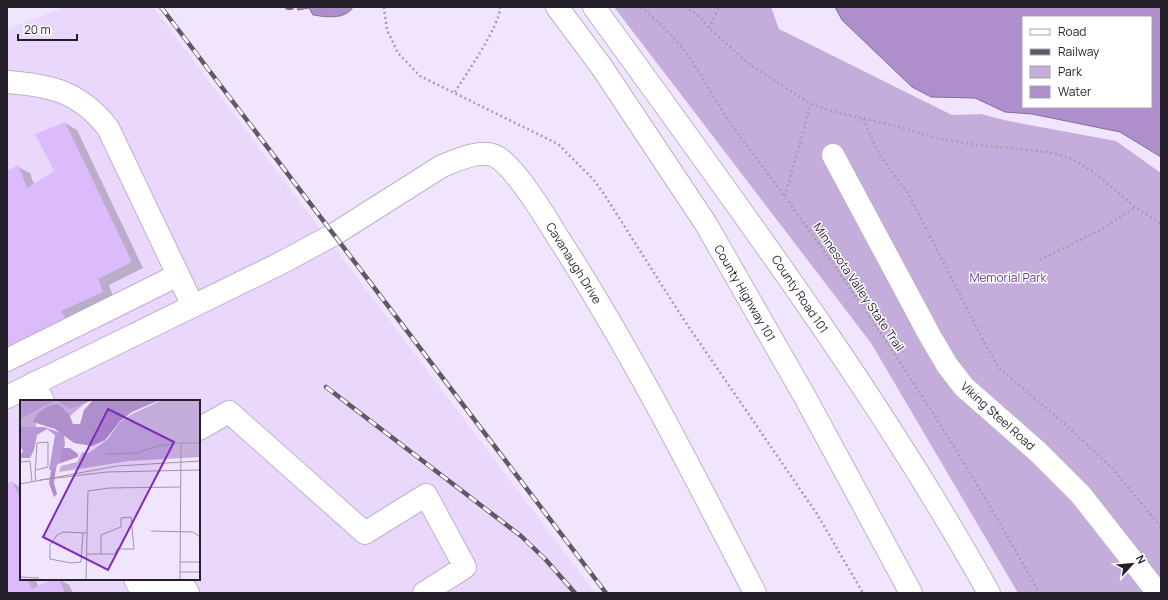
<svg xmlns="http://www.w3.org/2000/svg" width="1168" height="600" font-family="Manrope,sans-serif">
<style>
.built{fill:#ead8fc;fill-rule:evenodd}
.green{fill:#c4addb}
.water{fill:#ae8ecb;stroke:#856d9b;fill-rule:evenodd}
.shadow{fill:#0003}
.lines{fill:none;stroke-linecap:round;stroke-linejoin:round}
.stream{stroke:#856d9b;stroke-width:6}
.building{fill:#dcbbfc}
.minor-casing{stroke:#beb0cc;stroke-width:24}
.major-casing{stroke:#beb0cc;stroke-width:24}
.path{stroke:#a69cb0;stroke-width:2.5;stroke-dasharray:2 3;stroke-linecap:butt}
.minor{stroke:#fff;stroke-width:22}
.major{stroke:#fff;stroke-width:22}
.rail-casing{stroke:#5f5866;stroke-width:4.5}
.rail{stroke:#fff;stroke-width:3;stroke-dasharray:9;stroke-linecap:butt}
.labels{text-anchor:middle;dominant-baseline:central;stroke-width:3;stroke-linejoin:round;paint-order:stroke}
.street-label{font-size:12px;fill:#251f2a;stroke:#fff}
.park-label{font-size:12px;fill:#663d87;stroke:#fff}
.inset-road{fill:none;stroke:#9f96a9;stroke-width:1}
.view{fill:#7b2cbf;fill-opacity:0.15;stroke:#7b2cbf;stroke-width:2}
.inset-edge{fill:none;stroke:#251f2a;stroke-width:2}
</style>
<rect width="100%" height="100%" fill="#f1e5fd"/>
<path class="built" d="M65,7H153L595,593H7V29ZM21,401H199V579H21Z"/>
<path class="green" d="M614,7H771L779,29L952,115L981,114L1008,121L1116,141L1161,173V593H1018L871,343Z"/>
<path class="water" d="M297,7H353C345,20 326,17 313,15L309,8L298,10Z
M835,7H1161V157L1120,132L1032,114L1005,112L975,98L931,97L912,87L842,20ZM1023,17H1151V107H1023Z"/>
<path class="shadow" d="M65,123L77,130L143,268L109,285L114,299L7,359V172L18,167L30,173L34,184L56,172Z
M12,482L21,488V579H35L39,587L55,579H59L69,585L73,593H7V485Z"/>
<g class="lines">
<path class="stream" d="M288,7H291"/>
</g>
<path class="building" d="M65,122L132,262L98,279L103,292L61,311L67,321L7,347V171L18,165L27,188L54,171L35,134Z
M12,481L21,500V579H27L32,589L53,579H59L65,593H7V484Z"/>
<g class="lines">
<g class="minor-casing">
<path id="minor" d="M7,82C51,85 80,92 108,128L193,306
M833,155L930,336L947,365L964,387L1037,451L1081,495L1158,593
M7,360L178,275
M34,383L43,401
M7,397L281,263L333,235L442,166C457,160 482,148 497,157C517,169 546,218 559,239C632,352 693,473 755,593
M199,429L229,412L365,533L426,495L465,567L424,593
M135,579L139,587L185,588L188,593"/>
</g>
<g class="major-casing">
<path id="major" d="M557,7L601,66L706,224L805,397L911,593
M594,7C732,198 874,387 989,593"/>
</g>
<path class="path" d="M384,7L387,30L398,53L420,76L558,144L593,179L604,194L682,317L817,514L863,593
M641,7C657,20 674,37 686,53C704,78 718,106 736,131C847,278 951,431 1039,593
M685,7L697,14L709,28L749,64L811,104L838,113L892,125L936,138L976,145L1049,152L1073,159L1097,175L1135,207L1161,224
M709,28L719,7
M455,92C466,74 500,26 500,7
M863,119L880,156L908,193L983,340L999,368L1066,425L1112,468L1161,527
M785,196L811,104
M1040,260L1102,229L1135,207"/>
<use href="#minor" class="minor"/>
<use href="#major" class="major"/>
<g class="rail-casing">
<path id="rail" d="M161,7L606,593
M326,387L521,536L546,560L575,593"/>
</g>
<use href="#rail" class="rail"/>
</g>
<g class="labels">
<g class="street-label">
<text transform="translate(574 263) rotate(58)">Cavanaugh Drive</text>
<text transform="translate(859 287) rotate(56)">Minnesota Valley State Trail</text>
<text transform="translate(745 293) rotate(60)">County Highway 101</text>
<text transform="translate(800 294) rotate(56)">County Road 101</text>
<text transform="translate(998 416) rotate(42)">Viking Steel Road</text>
</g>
<g class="park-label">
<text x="1008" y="277">Memorial Park</text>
</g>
</g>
<g transform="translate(20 400)">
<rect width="180" height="180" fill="#f1e5fd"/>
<path d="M0,0H69L50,16L16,17V32L0,34ZM142,0H180V57L109,61L39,72L41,66L57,62L62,52L69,53L88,39L100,22L112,14Z" fill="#c4addb"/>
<path d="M0,0H73L50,9L36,0L0,19ZM0,27H24L44,34L45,45L35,71L29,70L35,35L27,29L17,35L14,50L10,58H0L3,50L0,47Z" fill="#b897d6"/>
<path d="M73,0H140L112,12L100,21L85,40L72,46L54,43L35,29L13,22L17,14L28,6L38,4L49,14L53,24H60L64,10ZM43,48H50L58,54V57L38,64ZM36,68L34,83L37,94L34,97L29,83L31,71Z" fill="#ae8ecb"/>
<path class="inset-road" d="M161,43H180M86,54L116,53L137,46L161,43L160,180M0,62L10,61L12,82M16,70L28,67V42L17,43L15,75L16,81M20,80L87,72L180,70M0,84L97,66L180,61M131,131L173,132L180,137M63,133L61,162L51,163L30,159V145L37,135L43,132L67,133M67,154H95L97,149H114L111,117L101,118V127L81,135V154M160,162H180M160,172H180M0,177L19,178M66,180L68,91L89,88L160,87"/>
<path class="view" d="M88,9L154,42L88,170L23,137Z"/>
<rect width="180" height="180" class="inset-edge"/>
</g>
<rect width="1168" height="600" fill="none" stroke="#251f2a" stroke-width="16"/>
<rect x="1022" y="16" width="130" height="92" fill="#ffffff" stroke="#a8a5aa"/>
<rect x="1030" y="29" width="20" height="6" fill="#ffffff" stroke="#a8a5aa"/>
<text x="1058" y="36" font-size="12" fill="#251f2a">Road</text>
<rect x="1030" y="49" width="20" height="6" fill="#5f5866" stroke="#a8a5aa"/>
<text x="1058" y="56" font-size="12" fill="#251f2a">Railway</text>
<rect x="1030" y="66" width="20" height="12" fill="#c4addb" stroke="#a8a5aa"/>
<text x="1058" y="76" font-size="12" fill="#251f2a">Park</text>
<rect x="1030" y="86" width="20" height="12" fill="#ae8ecb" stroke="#a8a5aa"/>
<text x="1058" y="96" font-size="12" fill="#251f2a">Water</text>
<g transform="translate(1132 564) rotate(63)" stroke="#ffffff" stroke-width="3" paint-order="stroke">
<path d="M0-3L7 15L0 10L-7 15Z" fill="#251f2a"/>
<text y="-6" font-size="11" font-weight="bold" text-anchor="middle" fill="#251f2a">N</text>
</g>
<path d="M18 34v6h59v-6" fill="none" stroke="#251f2a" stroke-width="2"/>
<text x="24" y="34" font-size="12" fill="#251f2a" stroke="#ffffff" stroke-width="3" paint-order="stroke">20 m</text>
</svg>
